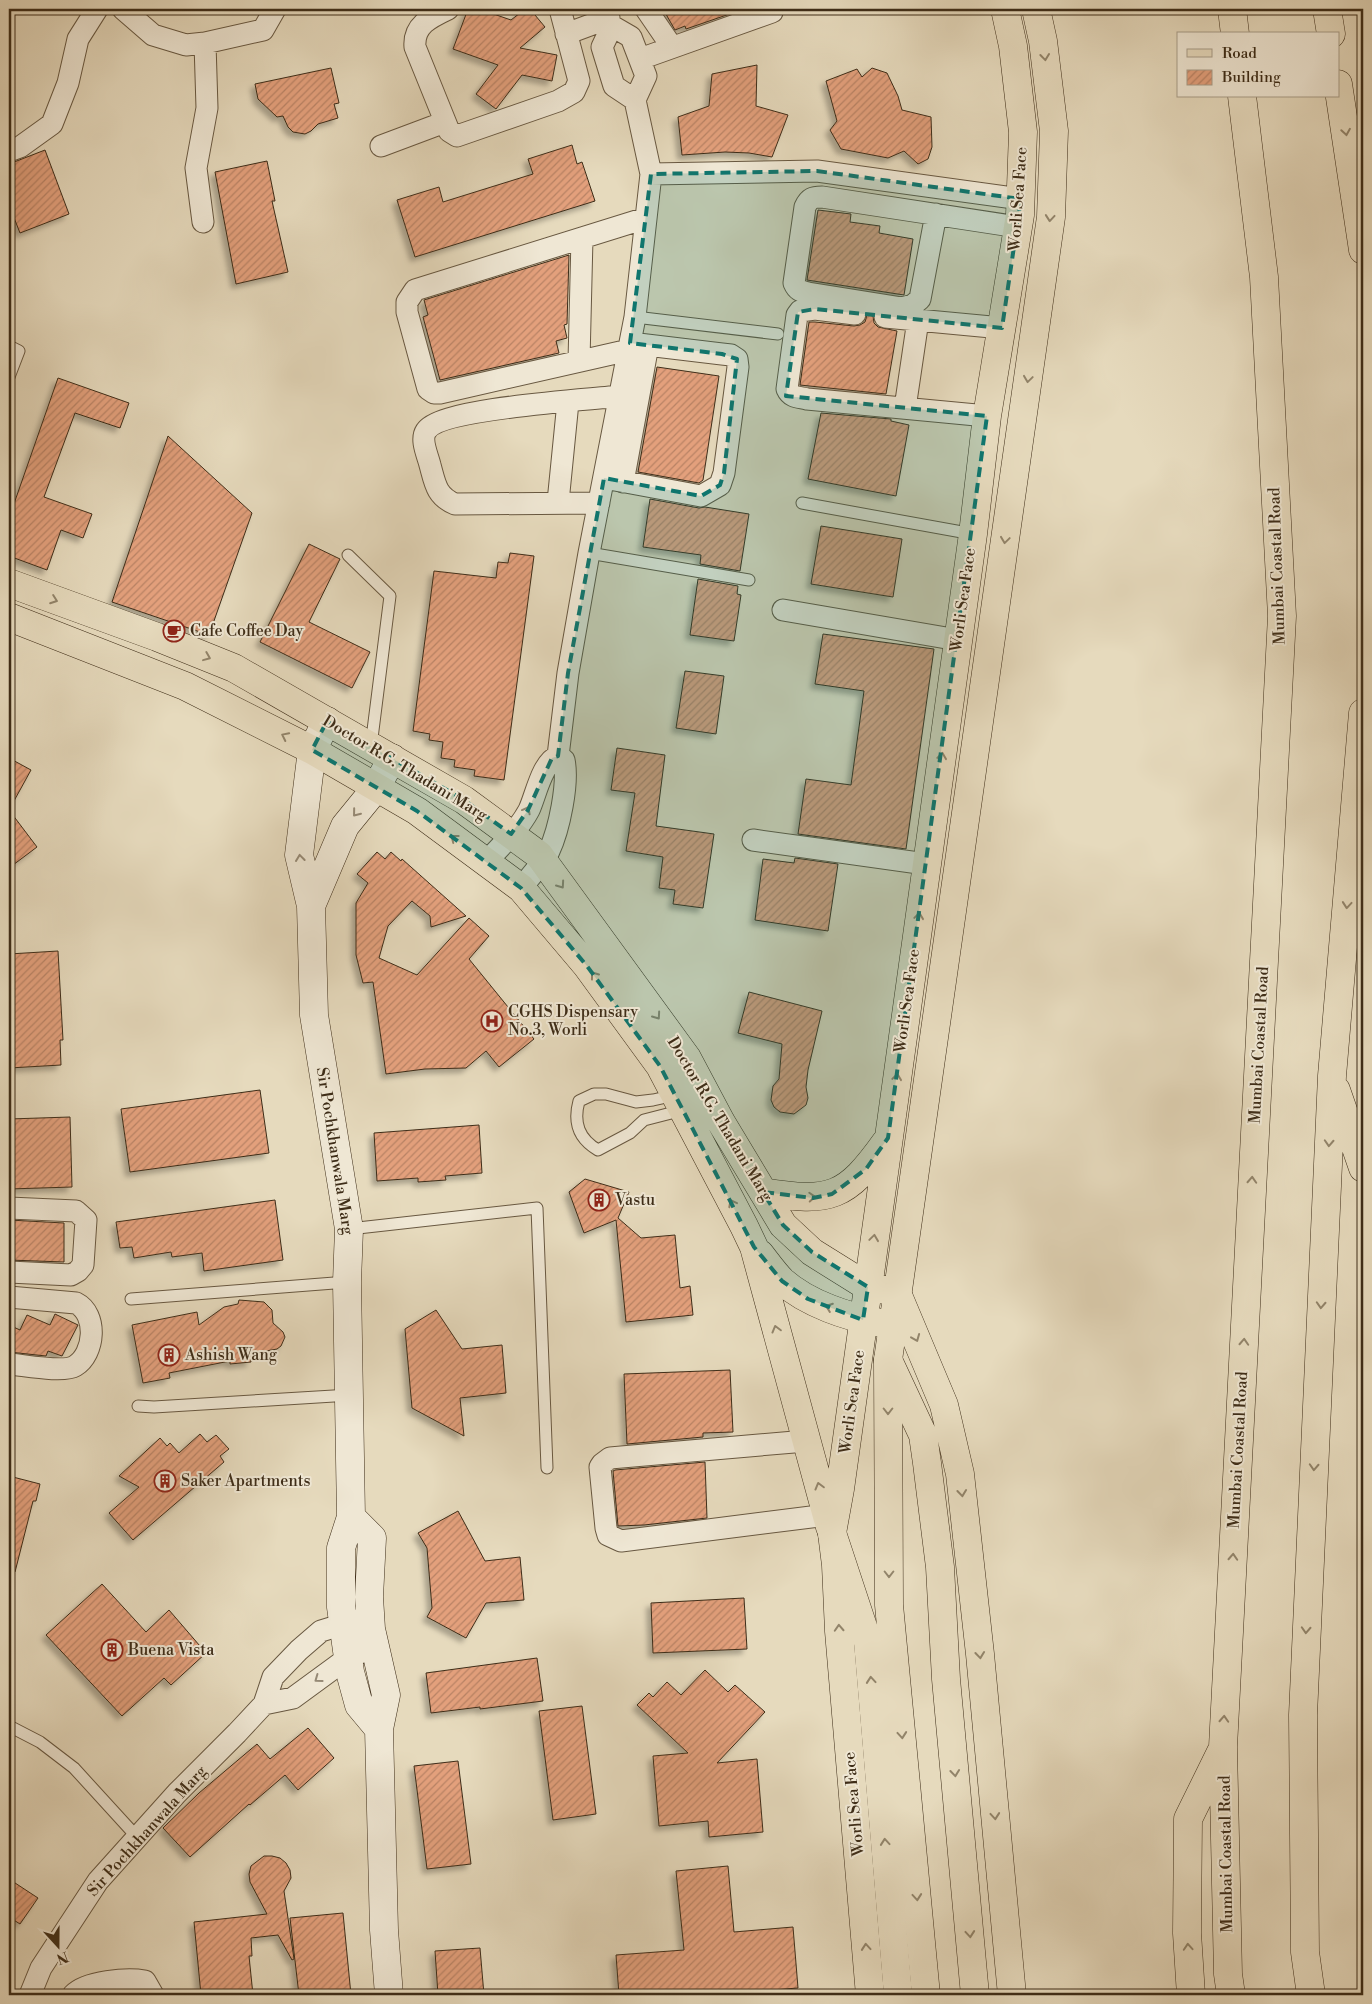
<svg xmlns="http://www.w3.org/2000/svg" width="1372" height="2004" font-family="'Libre Bodoni',serif">
<style>
.building{fill:url(#building-hatch);stroke:#3e2d18;filter:url(#shadow)}
.lines{fill:none;stroke-linecap:round;stroke-linejoin:round}
.lane-casing{stroke:#685841;stroke-width:13}
.street-casing{stroke:#685841;stroke-width:23}
.secondary-casing{stroke:#3e2d18;stroke-width:29}
.primary-casing{stroke:#3e2d18;stroke-width:29}
.highway-casing{stroke:#3e2d18;stroke-width:29}
.lane{stroke:#efe7d4;stroke-width:11}
.street{stroke:#efe7d4;stroke-width:21}
.secondary{stroke:#efe7d4;stroke-width:28}
.primary{stroke:#e6dabd;stroke-width:28}
.highway{stroke:#e6dabd;stroke-width:28}
.oneway{stroke:#92846a}
.oneway2{stroke:#968a76}
.marked{fill:#0f766e;fill-opacity:0.2;stroke:#0f766e;stroke-width:4;stroke-dasharray:10 6;stroke-linejoin:round}
.labels{text-anchor:middle;dominant-baseline:central;stroke-width:4;stroke-linejoin:round;paint-order:stroke}
.street-label{font-size:16px;fill:#3e2d18;stroke:#efe7d4}
.poi-label{font-size:16px;fill:#3e2d18;stroke:#efe7d4;text-anchor:start}
</style>
<defs>
<pattern id="building-hatch" width="6" height="6" patternUnits="userSpaceOnUse" patternTransform="scale(1.25)"><rect width="6" height="6" fill="#e3a07c"/><path d="M-1 1l2-2M0 6l6-6M5 7l2-2" fill="none" stroke="#b98365"/></pattern>
<filter id="shadow"><feDropShadow dx="-4.5" dy="4.5" stdDeviation="2.5" flood-color="#0004"/></filter>
</defs>
<rect width="100%" height="100%" fill="#e6dabd"/>
<filter id="stains"><feTurbulence type="fractalNoise" baseFrequency=".004" numOctaves="4"/><feColorMatrix values="0 0 0 0 .2 0 0 0 0 .09 0 0 0 0 .02 0 0 0 .5 -.17"/></filter>
<radialGradient id="worn" r=".72"><stop offset=".6" stop-color="#630" stop-opacity="0"/><stop offset="1" stop-color="#630" stop-opacity=".3"/></radialGradient>
<path class="building" d="M468,9H479L511,20L525,9H530L545,27L520,48L557,55L552,81L522,75L496,109L476,94L498,65L453,49Z
M663,9H744L686,29L685,26L675,30Z
M757,65L756,106L788,115L772,157L749,153L725,152L682,155L678,117L709,106L712,74Z
M331,68L339,103L334,104L338,118L318,124L311,131L305,134L293,132L288,127L283,116L277,117L258,99L255,84Z
M872,68L887,73L898,96L902,110L931,117L932,147L928,159L918,164L904,151L888,158L841,149L830,130L837,121L826,81L857,69L862,77Z
M572,145L577,164L582,162L595,201L415,257L397,200L439,187L443,202L533,174L528,159Z
M45,150L69,214L20,233L9,205V164Z
M267,161L275,201H272L288,272L236,284L215,172Z
M818,210L851,214L850,222L880,226L879,233L913,239L904,295L807,280Z
M569,255L567,324L564,325L567,338L556,341L559,353L440,380L423,317L428,315L424,300Z
M867,315L873,316L874,323L878,327L897,331L886,394L800,385L809,322H815L854,326L860,325L865,322Z
M657,367L719,376L703,480L699,483L638,472Z
M58,378L129,403L120,428L75,413L44,497L92,514L83,538L61,530L47,570L9,556V518Z
M821,413L891,419V421L909,425L896,496L808,479Z
M168,436L252,513L209,635L112,602Z
M650,499L699,508L705,507L749,514L740,571L700,564L701,555L643,547Z
M821,526L902,539L893,597L811,584Z
M309,544L340,559L309,622L370,652L352,688L260,642Z
M510,553L534,556L504,780L474,776L475,770L454,767L455,760L441,758L443,742L429,740L430,734L413,731L434,571L496,578L498,562L508,563Z
M698,579L738,586L737,594L741,595L734,641L690,635Z
M823,634L934,649L906,849L798,834L806,779L851,785L864,691L815,684Z
M685,671L724,676L716,734L676,728Z
M617,748L665,755L656,826L714,834L703,908L673,904L675,890L659,888L663,857L626,851L635,793L611,790Z
M9,758L31,770L9,810L37,847L9,868Z
M377,852L385,859L391,852L401,861L402,859L466,916L431,927L430,916L412,901L388,926L379,958L417,975L469,918L489,936L469,959L534,1039L499,1067L486,1051L466,1068L425,1069L386,1074L373,982L363,983L356,955V903L368,883L357,874Z
M795,858L838,864L828,931L755,920L763,859L794,863Z
M58,951L63,1040H60L61,1065L9,1068V954Z
M749,992L822,1011L808,1070L806,1087L808,1098L806,1105L794,1114L780,1112L774,1107L771,1100L773,1086L779,1079L782,1044L738,1033Z
M260,1090L269,1153L130,1172L121,1109Z
M70,1117L72,1187L9,1189V1119Z
M479,1125L482,1173L445,1176L446,1180L418,1182V1178L377,1181L374,1133Z
M585,1179L629,1192L618,1218L641,1238L675,1235L680,1288L690,1286L693,1315L626,1322L616,1220L584,1233L569,1192Z
M275,1200L283,1260L204,1271L202,1253L172,1257L171,1252L134,1258L132,1247L120,1248L116,1222Z
M9,1220L64,1223V1262L9,1260Z
M239,1300L264,1302L272,1310L273,1323L283,1332L285,1337L281,1346L277,1349L250,1354L251,1362L230,1364V1361L169,1373L170,1378L143,1383L132,1325L197,1312L199,1325L224,1307L238,1304Z
M436,1310L462,1349L502,1345L506,1393L460,1398L464,1436L412,1408L405,1329Z
M55,1314L78,1325L62,1356L48,1351L46,1356L9,1352V1325L20,1330L27,1315L50,1325Z
M730,1370L733,1432L703,1433V1437L627,1444L624,1374Z
M200,1434L207,1442L216,1435L229,1449L220,1456L224,1462L133,1540L109,1513L139,1487L119,1476L160,1438L167,1446L170,1443L179,1453Z
M705,1462L707,1518L644,1525L618,1526L613,1471L615,1470Z
M9,1476L40,1484L36,1501H33L15,1572L9,1571Z
M458,1511L485,1561L520,1557L524,1600L486,1603L466,1638L427,1617L432,1608L427,1548L418,1533Z
M102,1584L146,1632L169,1610L206,1653L171,1685L164,1678L122,1716L46,1635Z
M744,1598L747,1649L653,1653L651,1603Z
M537,1658L543,1701L480,1709V1707L431,1713L426,1673Z
M705,1670L728,1692L735,1685L765,1712L717,1763L757,1759L763,1832L709,1837L708,1821L659,1826L653,1756L688,1753L637,1705L649,1693L653,1697L667,1682L681,1695Z
M582,1706L596,1814L553,1820L539,1711Z
M308,1728L334,1758L298,1790L285,1775L250,1805L249,1804L190,1857L163,1828L199,1793L257,1744L270,1759Z
M458,1761L471,1864L427,1869L414,1766Z
M264,1856H272L280,1858L286,1863L290,1870L291,1878L284,1891L294,1959L292,1960L278,1935L251,1938L252,1956H249L253,1995H201L194,1922L267,1914L250,1882L249,1874L251,1866Z
M728,1866L734,1932L793,1927L798,1988L708,1995V1992L670,1995H619L616,1955L684,1950L676,1871Z
M9,1879L38,1898L20,1924L9,1917Z
M343,1913L351,1995H299L290,1918Z
M480,1948L484,1995H438L435,1951Z"/>
<g class="lines">
<g class="lane-casing">
<path id="lane" d="M635,317L778,334
M9,346L19,351L9,377
M802,503L973,534
M589,553L749,580
M348,555L390,596L371,746
M674,1090L662,1098L653,1100L636,1102L606,1094H594L579,1101C573,1123 579,1139 598,1150L630,1133L644,1120L683,1110
M349,1229L537,1208L547,1468
M131,1299L347,1282
M138,1406L154,1407L350,1395
M9,1726L40,1742L74,1768L137,1837"/>
</g>
<g class="street-casing">
<path id="street" d="M123,9L153,35L186,45L205,43L263,30L275,9
M448,9C431,17 413,25 415,47L449,131L457,136L558,101L574,92L579,81L560,9
M646,9L672,47
M612,26L631,37L646,76L635,100L614,86L602,47Z
M566,34L609,18
M640,59L772,12V9
M381,146L445,122
M9,151L20,147L52,124L68,83L78,39L97,9
M651,174L817,171L1021,199
M936,214L920,299L913,305L902,308L808,293C800,291 797,290 794,283L805,207C809,198 813,197 822,197L1018,227
M203,222L196,168L207,108L205,43
M855,314L815,309L800,311L797,315L787,389C791,398 799,397 807,399L987,416
M885,317L1002,328
M629,350L440,393H434L428,389L407,312V302L415,290L646,218
M579,361L582,238
M905,408L918,320
M604,478L701,496L720,485L724,473L738,367L737,359L731,355L722,354L630,343
M623,482L648,345
M558,502L568,402
M599,503L455,504C436,496 435,483 430,465C428,456 420,440 426,431C440,408 588,400 620,396
M783,610L958,640
M558,756L568,673L589,553L635,317L651,174L635,100
M753,840L926,864
M486,862C501,846 519,829 529,810C536,795 542,762 558,756L564,760C569,783 559,830 549,851C542,864 530,877 521,888
M9,1208L76,1211L86,1220L83,1265L78,1271L71,1275L9,1272
M9,1297L76,1303C98,1314 95,1354 75,1366C63,1373 23,1365 9,1364
M806,1441L610,1458L602,1464L600,1467L606,1528L608,1535L621,1541L827,1515
M357,1620L321,1631L299,1650L273,1677L264,1704L293,1698L349,1657L376,1647
M30,1995L41,1968L98,1881L177,1793L237,1733L264,1704
M73,1995C86,1981 127,1978 145,1981L153,1995"/>
</g>
<g class="secondary-casing">
<path id="secondary" d="M327,721L312,750L299,855L311,906L314,1015L349,1229L347,1282L351,1517
M311,906L345,826L376,788L392,758
M351,1517L372,1538L369,1597L371,1629L386,1695L379,1729L359,1705L350,1672L341,1607V1548Z
M379,1729L384,1930L389,1995"/>
</g>
<g class="primary-casing">
<path id="primary" d="M9,583L157,637L234,668L464,800L539,855L687,1058L721,1122L783,1225L812,1252L868,1287L885,1290
M9,617L185,686L312,750L417,811L521,888L587,966L660,1066L744,1226L754,1247L830,1527
M763,1192C831,1203 846,1198 886,1142
M760,1254C767,1263 774,1273 782,1281C808,1304 848,1317 881,1323
M870,1995L839,1631L836,1565L832,1533L840,1489L973,534L987,416L1020,215L1023,132L1013,46L1005,9
M926,1995L889,1605L888,1360L1051,217L1054,131L1043,41L1036,9"/>
</g>
<g class="highway-casing">
<path id="highway" d="M1232,9L1235,34
M1327,9L1331,34
M1338,84L1363,250
M1336,1090L1363,1168
M897,1293L944,1405L960,1474L980,1654L1012,1995
M888,1360L923,1435L927,1463L940,1567L946,1679L975,1995
M832,1533L868,1642L898,1995
M1191,1995L1187,1933L1188,1819L1221,1752
M1231,1995L1228,1974L1223,1747L1282,616L1264,277L1242,96
M1311,1995L1305,1952L1303,1715L1332,1076L1363,713"/>
</g>
<use href="#lane" class="lane"/>
<use href="#street" class="street"/>
<use href="#secondary" class="secondary"/>
<use href="#primary" class="primary"/>
<use href="#highway" class="highway"/>
</g>
<defs><path id="oneway-chevron" d="M-2-3.5L2.5 0L-2 3.5" fill="none" stroke-width="1.6" stroke-linecap="round" stroke-linejoin="round" transform="scale(1.25)"/></defs>
<g class="oneway">
<use href="#oneway-chevron" transform="translate(1045 57) rotate(83)"/>
<use href="#oneway-chevron" transform="translate(1346 132) rotate(81)"/>
<use href="#oneway-chevron" transform="translate(1050 218) rotate(95)"/>
<use href="#oneway-chevron" transform="translate(1028 379) rotate(98)"/>
<use href="#oneway-chevron" transform="translate(1005 540) rotate(98)"/>
<use href="#oneway-chevron" transform="translate(54 600) rotate(20)"/>
<use href="#oneway-chevron" transform="translate(207 657) rotate(22)"/>
<use href="#oneway-chevron" transform="translate(285 736) rotate(-154)"/>
<use href="#oneway-chevron" transform="translate(942 756) rotate(-82)"/>
<use href="#oneway-chevron" transform="translate(454 838) rotate(-142)"/>
<use href="#oneway-chevron" transform="translate(561 885) rotate(55)"/>
<use href="#oneway-chevron" transform="translate(1347 905) rotate(95)"/>
<use href="#oneway-chevron" transform="translate(919 916) rotate(-82)"/>
<use href="#oneway-chevron" transform="translate(594 975) rotate(-126)"/>
<use href="#oneway-chevron" transform="translate(657 1016) rotate(55)"/>
<use href="#oneway-chevron" transform="translate(897 1077) rotate(-82)"/>
<use href="#oneway-chevron" transform="translate(1329 1143) rotate(93)"/>
<use href="#oneway-chevron" transform="translate(1252 1180) rotate(-87)"/>
<use href="#oneway-chevron" transform="translate(812 1197) rotate(-3)"/>
<use href="#oneway-chevron" transform="translate(732 1203) rotate(-118)"/>
<use href="#oneway-chevron" transform="translate(874 1238) rotate(-82)"/>
<use href="#oneway-chevron" transform="translate(1321 1305) rotate(93)"/>
<use href="#oneway-chevron" transform="translate(829 1307) rotate(-160)"/>
<use href="#oneway-chevron" transform="translate(776 1329) rotate(-105)"/>
<use href="#oneway-chevron" transform="translate(916 1338) rotate(68)"/>
<use href="#oneway-chevron" transform="translate(1244 1342) rotate(-87)"/>
<use href="#oneway-chevron" transform="translate(888 1411) rotate(90)"/>
<use href="#oneway-chevron" transform="translate(1314 1467) rotate(93)"/>
<use href="#oneway-chevron" transform="translate(819 1486) rotate(-105)"/>
<use href="#oneway-chevron" transform="translate(962 1493) rotate(84)"/>
<use href="#oneway-chevron" transform="translate(1233 1557) rotate(-87)"/>
<use href="#oneway-chevron" transform="translate(889 1574) rotate(90)"/>
<use href="#oneway-chevron" transform="translate(839 1628) rotate(-93)"/>
<use href="#oneway-chevron" transform="translate(1306 1630) rotate(93)"/>
<use href="#oneway-chevron" transform="translate(980 1655) rotate(84)"/>
<use href="#oneway-chevron" transform="translate(871 1680) rotate(-95)"/>
<use href="#oneway-chevron" transform="translate(1224 1719) rotate(-87)"/>
<use href="#oneway-chevron" transform="translate(902 1735) rotate(85)"/>
<use href="#oneway-chevron" transform="translate(955 1773) rotate(84)"/>
<use href="#oneway-chevron" transform="translate(995 1816) rotate(85)"/>
<use href="#oneway-chevron" transform="translate(885 1842) rotate(-95)"/>
<use href="#oneway-chevron" transform="translate(917 1897) rotate(85)"/>
<use href="#oneway-chevron" transform="translate(970 1934) rotate(85)"/>
<use href="#oneway-chevron" transform="translate(866 1947) rotate(-95)"/>
<use href="#oneway-chevron" transform="translate(1188 1947) rotate(-94)"/>
</g>
<g class="oneway2">
<use href="#oneway-chevron" transform="translate(527 810) rotate(-61)"/>
<use href="#oneway-chevron" transform="translate(356 813) rotate(129)"/>
<use href="#oneway-chevron" transform="translate(300 858) rotate(-97)"/>
<use href="#oneway-chevron" transform="translate(318 1679) rotate(144)"/>
</g>
<path class="marked" d="M817,171L1021,199L1002,328L815,309L798,312L786,396L987,416L888,1138L866,1169L832,1194L813,1198L763,1192L783,1225L812,1252L868,1287L863,1320L808,1299L782,1281L754,1247L660,1066L587,966L521,888L417,811L312,750L327,721L464,800L511,834L528,810L552,758L558,756L568,673L604,478L701,496L720,485L724,473L737,359L722,354L630,343L651,174Z"/>
<defs>
<g id="cafe-ring" transform="scale(1.125)"><circle r="9.5" fill="#efe7d4" stroke="#8f2418" stroke-width="1.5"/><path d="M-5.5-4.5H6V0H3Q3 3.5 0 3.5H-2.5Q-5.5 3.5-5.5 0ZM3-3.2v2h1.7v-2ZM-6 4.5H4V6H-6Z" fill="#8f2418"/></g>
<g id="hospital-ring" transform="scale(1.125)"><circle r="9.5" fill="#efe7d4" stroke="#8f2418" stroke-width="1.5"/><path d="M-5-5h3v3.5h4V-5h3V5h-3V1.5h-4V5h-3Z" fill="#8f2418"/></g>
<g id="building-ring" transform="scale(1.125)"><circle r="9.5" fill="#efe7d4" stroke="#8f2418" stroke-width="1.5"/><path d="M-4-6H4V6H1V3H-1V6H-4ZM-2.5-4.3h1.7v1.8h-1.7ZM.8-4.3h1.7v1.8H.8ZM-2.5-1h1.7V.8h-1.7ZM.8-1h1.7V.8H.8Z" fill="#8f2418"/></g>
</defs>
<g fill-rule="evenodd">
<use href="#cafe-ring" x="174" y="631"/>
<use href="#hospital-ring" x="492" y="1021"/>
<use href="#building-ring" x="599" y="1200"/>
<use href="#building-ring" x="169" y="1355"/>
<use href="#building-ring" x="165" y="1481"/>
<use href="#building-ring" x="112" y="1650"/>
</g>
<g class="labels">
<g class="street-label">
<text transform="translate(1018 199) rotate(-86)">Worli Sea Face</text>
<text transform="translate(1277 566) rotate(-92)">Mumbai Coastal Road</text>
<text transform="translate(963 600) rotate(-82)">Worli Sea Face</text>
<text transform="translate(405 768) rotate(31)">Doctor R.G. Thadani Marg</text>
<text transform="translate(907 1001) rotate(-82)">Worli Sea Face</text>
<text transform="translate(1259 1045) rotate(-87)">Mumbai Coastal Road</text>
<text transform="translate(720 1119) rotate(59)">Doctor R.G. Thadani Marg</text>
<text transform="translate(335 1151) rotate(81)">Sir Pochkhanwala Marg</text>
<text transform="translate(852 1402) rotate(-82)">Worli Sea Face</text>
<text transform="translate(1238 1450) rotate(-87)">Mumbai Coastal Road</text>
<text transform="translate(854 1804) rotate(-95)">Worli Sea Face</text>
<text transform="translate(147 1831) rotate(-48)">Sir Pochkhanwala Marg</text>
<text transform="translate(1226 1854) rotate(-91)">Mumbai Coastal Road</text>
</g>
<g class="poi-label">
<text x="190" y="631">Cafe Coffee Day</text>
<text x="508" y="1012">CGHS Dispensary<tspan x="508" dy="18">No.3, Worli</tspan></text>
<text x="615" y="1200">Vastu</text>
<text x="185" y="1355">Ashish Wang</text>
<text x="181" y="1481">Saker Apartments</text>
<text x="128" y="1650">Buena Vista</text>
</g>
</g>
<rect width="1372" height="2004" fill="none" stroke="#e6dabd" stroke-width="30"/>
<rect x="10" y="10" width="1352" height="1984" fill="none" stroke="#3e2d18" stroke-width="2.5"/>
<rect x="15" y="15" width="1342" height="1974" fill="none" stroke="#3e2d18"/>
<rect x="1177" y="32" width="162" height="65" fill="#efe7d4" stroke="#a89d89"/>
<rect x="1187" y="49" width="25" height="8" fill="#e6dabd" stroke="#a89d89"/>
<text x="1222" y="58" font-size="15" fill="#3e2d18">Road</text>
<rect x="1187" y="70" width="25" height="15" fill="url(#building-hatch)" stroke="#a89d89"/>
<text x="1222" y="82" font-size="15" fill="#3e2d18">Building</text>
<g transform="translate(58 1946) rotate(159)" stroke="#efe7d4" stroke-width="4" paint-order="stroke">
<path d="M0-4L9 19L0 12L-9 19Z" fill="#3e2d18"/>
<text y="-8" font-size="14" font-weight="bold" text-anchor="middle" fill="#3e2d18">N</text>
</g>
<rect width="100%" height="100%" filter="url(#stains)"/>
<rect width="100%" height="100%" fill="url(#worn)"/>
</svg>
